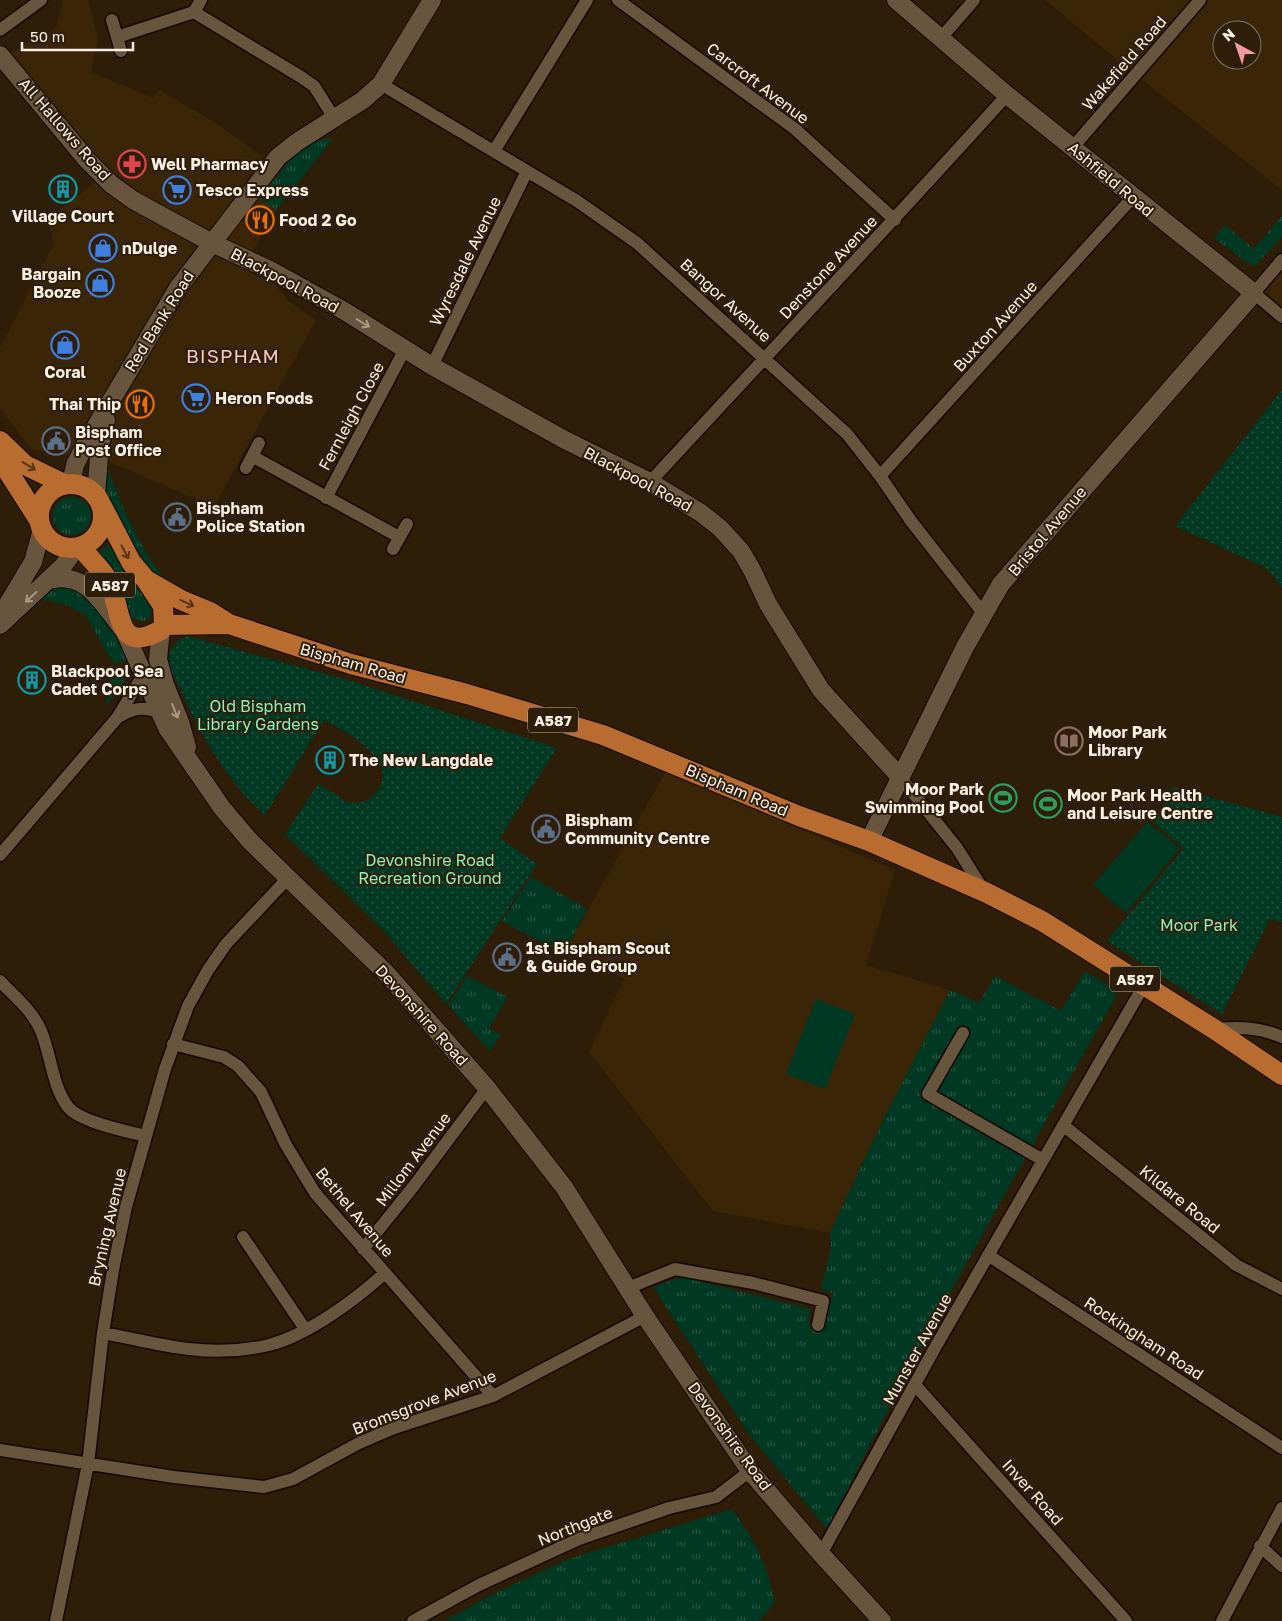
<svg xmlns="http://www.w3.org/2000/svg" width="1282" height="1621" font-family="'Golos Text',sans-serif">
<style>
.built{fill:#3a2607;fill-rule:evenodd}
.grass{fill:url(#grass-tufts)}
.park{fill:url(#park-dots)}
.pitch{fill:#003923}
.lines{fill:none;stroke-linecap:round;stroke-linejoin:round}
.street-casing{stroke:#160700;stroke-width:15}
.secondary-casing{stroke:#160700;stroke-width:20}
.primary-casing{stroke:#160700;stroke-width:22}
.street{stroke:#67553d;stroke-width:12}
.secondary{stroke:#67553d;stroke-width:18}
.primary{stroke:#b86c2f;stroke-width:20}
.oneway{stroke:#aa9b88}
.oneway2{stroke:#573513}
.labels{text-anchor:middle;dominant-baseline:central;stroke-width:4;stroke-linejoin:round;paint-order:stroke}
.shield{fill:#2e1e07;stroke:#beb2a2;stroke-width:1}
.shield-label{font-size:15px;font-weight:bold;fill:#fcf1e4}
.street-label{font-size:16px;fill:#fcf1e4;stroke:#2e1e07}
.poi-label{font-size:16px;font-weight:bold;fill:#fcf1e4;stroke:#2e1e07;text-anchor:start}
.park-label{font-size:16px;fill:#86f3bd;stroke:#2e1e07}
.quarter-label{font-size:19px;letter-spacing:1px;fill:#f9c5c8;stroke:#2e1e07}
</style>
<defs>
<pattern id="grass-tufts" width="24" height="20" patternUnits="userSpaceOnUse" patternTransform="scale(1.25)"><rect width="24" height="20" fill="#003923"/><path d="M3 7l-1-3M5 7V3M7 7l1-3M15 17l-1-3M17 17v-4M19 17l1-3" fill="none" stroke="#265643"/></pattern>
<pattern id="park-dots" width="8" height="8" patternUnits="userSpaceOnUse" patternTransform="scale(1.25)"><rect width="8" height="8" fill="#003923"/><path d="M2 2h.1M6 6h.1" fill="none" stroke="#265643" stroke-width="1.8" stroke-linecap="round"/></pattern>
</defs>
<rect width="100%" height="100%" fill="#2e1e07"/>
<path class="built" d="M63,0H88L98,39L91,72L153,98L159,90L219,125L263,157L243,187L276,210L252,252L288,301L316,320L214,507L112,463L31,449L0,408V348L54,243L48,220L103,176L3,57L56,28Z
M1045,0H1282V190L1127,68ZM1222,30H1252V60H1222Z
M1282,259V317L1254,293Z
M666,771L895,870L866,965L950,990L882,1122L830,1233L713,1211L589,1052L624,979L568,946Z"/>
<path class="grass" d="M323,139H333L276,210L260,199C277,177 295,147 323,139Z
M1282,216V237L1254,267L1214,238L1225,225L1254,249Z
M106,464C119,501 139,546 163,577L158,584L137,566L103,496Z
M53 516a19 19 0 1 1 38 0a19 19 0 1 1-38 0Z
M109,545L124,570L152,607L151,617L145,621L130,618L98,552Z
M65,587L87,593L121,639L130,659L114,664L86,616L68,605L37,598L47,590Z
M127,672L124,682L105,708L112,673Z
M531,877L587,909L564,954L502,921Z
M1085,971L1115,990V998L930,1328L827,1529L751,1437L653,1287L683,1277L802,1307L810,1309L808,1323L822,1330L834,1294L821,1289L831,1248L830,1233L882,1122L950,990L979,1003L995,976L1061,1011Z
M467,976L508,997L489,1028L501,1035L490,1051L448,1005Z
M732,1509C756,1542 766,1562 775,1602L760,1621H445L493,1594L569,1559Z"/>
<path class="park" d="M1282,390V588L1268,569L1175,526Z
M187,636L351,681L557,748L500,838L537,864L446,1004L382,929L285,834L318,784L340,797L344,802C358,804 370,803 378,790C398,761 347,731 324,720L265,815C226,781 202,737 181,691C177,682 168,667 169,658C170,647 178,640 187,636Z
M1172,787L1282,817V922L1270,919L1222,1014L1107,941L1184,848L1154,823Z"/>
<path class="pitch" d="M1147,822L1180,848L1126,913L1093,885Z
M816,999L855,1014L825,1089L786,1074Z"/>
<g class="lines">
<g class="street-casing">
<path id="street" d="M201,0L194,12L301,77L314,86L334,118
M618,0L795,129L895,220
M112,20L121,51
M0,30L41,0
M117,37L194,12
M940,39L974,0
M381,84L577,201L637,243L847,434L880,476L911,521L983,613
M1073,147L1200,0
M494,151L587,0
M1282,260L1254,293L1282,317
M432,366L527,171
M252,456L399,537
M246,468L259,443
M880,476L1133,197
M650,482C769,353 890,225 1007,95
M326,498L405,349
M393,549L407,524
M117,718C131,709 143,705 160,713
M900,777L957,848L984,891
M0,855L117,718L143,675
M0,981C14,996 33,1011 41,1031C51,1054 52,1086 68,1107C80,1122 126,1131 145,1136
M1214,1029C1239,1027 1259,1027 1282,1037
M963,1033L928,1094L1043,1160
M173,1044L224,1057L238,1066L261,1092L286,1145L315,1193L493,1396
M1063,1125L1236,1265L1282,1289
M243,1237L305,1329
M363,1249L413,1187L487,1088
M988,1255L1282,1448
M628,1288L675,1269L753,1283L823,1301L818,1325
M103,1333C131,1338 160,1346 189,1349C214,1352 244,1351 269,1345C308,1335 355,1300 385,1273
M916,1386L1126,1621
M0,1450L174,1477L264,1487L293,1479L359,1443L394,1428L493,1396L645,1316
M1260,1546L1282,1566
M821,1554L936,1346L1144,985
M56,1621L88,1464L103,1333L113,1270L126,1207L165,1069L188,1006L208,970L226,944L288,878
M413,1621L479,1585L579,1539L669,1508L716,1497L750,1471
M1222,1621L1282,1508"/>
</g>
<g class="secondary-casing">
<path id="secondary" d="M0,55L87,160L111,184L133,200L212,243L272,271L346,312L432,366L565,440L650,482L701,513L720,528L741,551L752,570L768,604L821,690L900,777
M71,483L75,465L86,443L178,288L278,157L297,142L363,100L381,84L432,0
M96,495L100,445L106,420
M48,580C86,570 101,602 121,627
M0,617L33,562L42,529
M0,625L63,566L76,548
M124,630L167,728L222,808L250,841L386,973L487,1088L564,1187L645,1316L750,1471L821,1554L882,1621
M161,630L158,659L165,685L180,722L187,747
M869,841L965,647L1001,584L1254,293L1007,95L896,0"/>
</g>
<g class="primary-casing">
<path id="primary" d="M0,441L25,465L64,484
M0,459L39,520
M39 516a32 32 0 1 1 64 0a32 32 0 1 1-64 0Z
M81,547C90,560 103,569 110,584C122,609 115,656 161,630L164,625L163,606L146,580L131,562L102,506
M146,580L181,600L210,612L229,624L351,664L467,694L603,735L799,816L869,841L987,893L1042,921L1214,1029L1282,1075
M164,625L229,624"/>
</g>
<use href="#street" class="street"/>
<use href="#secondary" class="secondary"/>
<use href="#primary" class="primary"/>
</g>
<defs><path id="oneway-shaft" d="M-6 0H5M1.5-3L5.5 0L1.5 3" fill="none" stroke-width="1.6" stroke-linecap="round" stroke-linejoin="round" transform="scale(1.25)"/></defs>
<g class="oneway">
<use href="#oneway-shaft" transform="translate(363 323) rotate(32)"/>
<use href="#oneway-shaft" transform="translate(31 597) rotate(137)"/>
<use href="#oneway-shaft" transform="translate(175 711) rotate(68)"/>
</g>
<g class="oneway2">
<use href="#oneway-shaft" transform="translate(29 466) rotate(31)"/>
<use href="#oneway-shaft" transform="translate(125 552) rotate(62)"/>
<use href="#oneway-shaft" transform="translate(187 603) rotate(24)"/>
</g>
<defs>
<g id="pharmacy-ring" transform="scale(1.4375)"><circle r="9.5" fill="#2e1e07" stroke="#e0444e" stroke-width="1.5"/><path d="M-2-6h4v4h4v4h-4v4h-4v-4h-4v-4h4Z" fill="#e0444e"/></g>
<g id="building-ring" transform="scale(1.4375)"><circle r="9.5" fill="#2e1e07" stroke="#0f9aa8" stroke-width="1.5"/><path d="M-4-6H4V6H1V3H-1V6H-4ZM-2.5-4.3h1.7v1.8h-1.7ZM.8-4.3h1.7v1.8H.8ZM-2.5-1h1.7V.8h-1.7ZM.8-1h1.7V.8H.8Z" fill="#0f9aa8"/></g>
<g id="supermarket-ring" transform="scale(1.4375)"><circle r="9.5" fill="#2e1e07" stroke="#3f7fe0" stroke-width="1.5"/><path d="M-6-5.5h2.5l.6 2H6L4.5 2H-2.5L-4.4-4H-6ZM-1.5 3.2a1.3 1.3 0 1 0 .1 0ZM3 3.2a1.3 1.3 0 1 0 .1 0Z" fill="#3f7fe0"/></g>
<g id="restaurant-ring" transform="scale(1.4375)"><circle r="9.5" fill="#2e1e07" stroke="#e8710a" stroke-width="1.5"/><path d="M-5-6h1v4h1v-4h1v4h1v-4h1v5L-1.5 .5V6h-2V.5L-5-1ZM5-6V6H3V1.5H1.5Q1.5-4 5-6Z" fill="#e8710a"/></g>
<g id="shop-ring" transform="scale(1.4375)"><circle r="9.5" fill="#2e1e07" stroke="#3f7fe0" stroke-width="1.5"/><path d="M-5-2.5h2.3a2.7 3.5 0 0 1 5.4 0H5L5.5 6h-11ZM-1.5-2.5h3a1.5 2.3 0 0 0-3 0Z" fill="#3f7fe0"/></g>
<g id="civic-ring" transform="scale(1.4375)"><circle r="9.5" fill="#2e1e07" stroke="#5c6f8a" stroke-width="1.5"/><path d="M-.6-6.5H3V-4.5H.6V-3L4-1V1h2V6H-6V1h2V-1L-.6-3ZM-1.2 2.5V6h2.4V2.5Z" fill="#5c6f8a"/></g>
<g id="library-ring" transform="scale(1.4375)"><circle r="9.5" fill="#2e1e07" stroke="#8d6e63" stroke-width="1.5"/><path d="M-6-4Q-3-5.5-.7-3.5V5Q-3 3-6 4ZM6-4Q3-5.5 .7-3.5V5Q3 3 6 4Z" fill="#8d6e63"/></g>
<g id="stadium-ring" transform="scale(1.4375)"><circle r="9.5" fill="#2e1e07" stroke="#2e9e5b" stroke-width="1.5"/><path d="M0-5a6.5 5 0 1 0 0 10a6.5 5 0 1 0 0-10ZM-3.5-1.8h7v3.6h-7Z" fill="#2e9e5b"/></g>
</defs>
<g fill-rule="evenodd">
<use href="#pharmacy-ring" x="132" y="164"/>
<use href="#building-ring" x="63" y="189"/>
<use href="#supermarket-ring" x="177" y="190"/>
<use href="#restaurant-ring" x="260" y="220"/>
<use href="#shop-ring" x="103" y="248"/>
<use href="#shop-ring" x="100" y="283"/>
<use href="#shop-ring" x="65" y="345"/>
<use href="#supermarket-ring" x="196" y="398"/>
<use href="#restaurant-ring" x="140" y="404"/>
<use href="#civic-ring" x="56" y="441"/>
<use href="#civic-ring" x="177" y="517"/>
<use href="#building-ring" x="32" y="680"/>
<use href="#library-ring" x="1069" y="741"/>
<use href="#building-ring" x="330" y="760"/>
<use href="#stadium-ring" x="1003" y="798"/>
<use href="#stadium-ring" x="1048" y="804"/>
<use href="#civic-ring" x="546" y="829"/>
<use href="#civic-ring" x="507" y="957"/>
</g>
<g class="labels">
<g class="shield">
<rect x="85" y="572.5" width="50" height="25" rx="4"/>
<rect x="528" y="707.5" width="50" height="25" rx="4"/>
<rect x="1110" y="966.5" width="50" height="25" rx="4"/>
</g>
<g class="shield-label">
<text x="110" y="585">A587</text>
<text x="553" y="720">A587</text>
<text x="1135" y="979">A587</text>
</g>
<g class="street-label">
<text transform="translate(1124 63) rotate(-49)">Wakefield Road</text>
<text transform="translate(758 83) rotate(37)">Carcroft Avenue</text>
<text transform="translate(65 129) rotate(49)">All Hallows Road</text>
<text transform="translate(1111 179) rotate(40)">Ashfield Road</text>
<text transform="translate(465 261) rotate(-64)">Wyresdale Avenue</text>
<text transform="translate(828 267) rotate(-47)">Denstone Avenue</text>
<text transform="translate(285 280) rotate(28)">Blackpool Road</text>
<text transform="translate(726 300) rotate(42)">Bangor Avenue</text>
<text transform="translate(159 321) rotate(-58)">Red Bank Road</text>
<text transform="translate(995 326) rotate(-48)">Buxton Avenue</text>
<text transform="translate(351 416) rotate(-62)">Fernleigh Close</text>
<text transform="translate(638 479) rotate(28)">Blackpool Road</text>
<text transform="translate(1047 531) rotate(-50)">Bristol Avenue</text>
<text transform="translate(353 663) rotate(16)">Bispham Road</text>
<text transform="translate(737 790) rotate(23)">Bispham Road</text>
<text transform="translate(422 1015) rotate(48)">Devonshire Road</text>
<text transform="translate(413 1159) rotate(-53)">Millom Avenue</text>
<text transform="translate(1180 1199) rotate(39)">Kildare Road</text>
<text transform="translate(355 1212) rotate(50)">Bethel Avenue</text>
<text transform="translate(107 1227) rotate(-77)">Bryning Avenue</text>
<text transform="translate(1144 1338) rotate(33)">Rockingham Road</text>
<text transform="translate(917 1349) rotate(-61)">Munster Avenue</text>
<text transform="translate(424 1402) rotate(-21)">Bromsgrove Avenue</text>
<text transform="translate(730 1436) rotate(54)">Devonshire Road</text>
<text transform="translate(1033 1492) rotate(48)">Inver Road</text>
<text transform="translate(575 1526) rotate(-22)">Northgate</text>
</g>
<g class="poi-label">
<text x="151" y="164">Well Pharmacy</text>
<text x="196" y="190">Tesco Express</text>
<text x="63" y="216" text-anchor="middle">Village Court</text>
<text x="279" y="220">Food 2 Go</text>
<text x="122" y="248">nDulge</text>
<text x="81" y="274" text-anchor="end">Bargain<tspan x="81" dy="18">Booze</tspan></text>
<text x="65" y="372" text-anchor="middle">Coral</text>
<text x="215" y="398">Heron Foods</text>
<text x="121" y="404" text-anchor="end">Thai Thip</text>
<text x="75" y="432">Bispham<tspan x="75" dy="18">Post Office</tspan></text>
<text x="196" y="508">Bispham<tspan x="196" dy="18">Police Station</tspan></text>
<text x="51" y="671">Blackpool Sea<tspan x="51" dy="18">Cadet Corps</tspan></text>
<text x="1088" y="732">Moor Park<tspan x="1088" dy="18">Library</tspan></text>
<text x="349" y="760">The New Langdale</text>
<text x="984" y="789" text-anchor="end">Moor Park<tspan x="984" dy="18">Swimming Pool</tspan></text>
<text x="1067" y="795">Moor Park Health<tspan x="1067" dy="18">and Leisure Centre</tspan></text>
<text x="565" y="820">Bispham<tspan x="565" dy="18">Community Centre</tspan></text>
<text x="526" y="948">1st Bispham Scout<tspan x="526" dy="18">&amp; Guide Group</tspan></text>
</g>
<g class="park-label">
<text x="258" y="706">Old Bispham<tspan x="258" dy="18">Library Gardens</tspan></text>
<text x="430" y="860">Devonshire Road<tspan x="430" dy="18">Recreation Ground</tspan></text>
<text x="1199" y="925">Moor Park</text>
</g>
<g class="quarter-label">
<text x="233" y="355">BISPHAM</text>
</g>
</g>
<g transform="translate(1237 45) rotate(320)"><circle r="24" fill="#2e1e07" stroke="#80725f"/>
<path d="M0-4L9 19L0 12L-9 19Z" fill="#f49aa3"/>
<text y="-8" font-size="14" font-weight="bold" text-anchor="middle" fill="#fcf1e4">N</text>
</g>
<path d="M22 42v8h111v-8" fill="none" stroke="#fcf1e4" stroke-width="2.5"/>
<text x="30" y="42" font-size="15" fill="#fcf1e4" stroke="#2e1e07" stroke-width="4" paint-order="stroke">50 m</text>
</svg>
